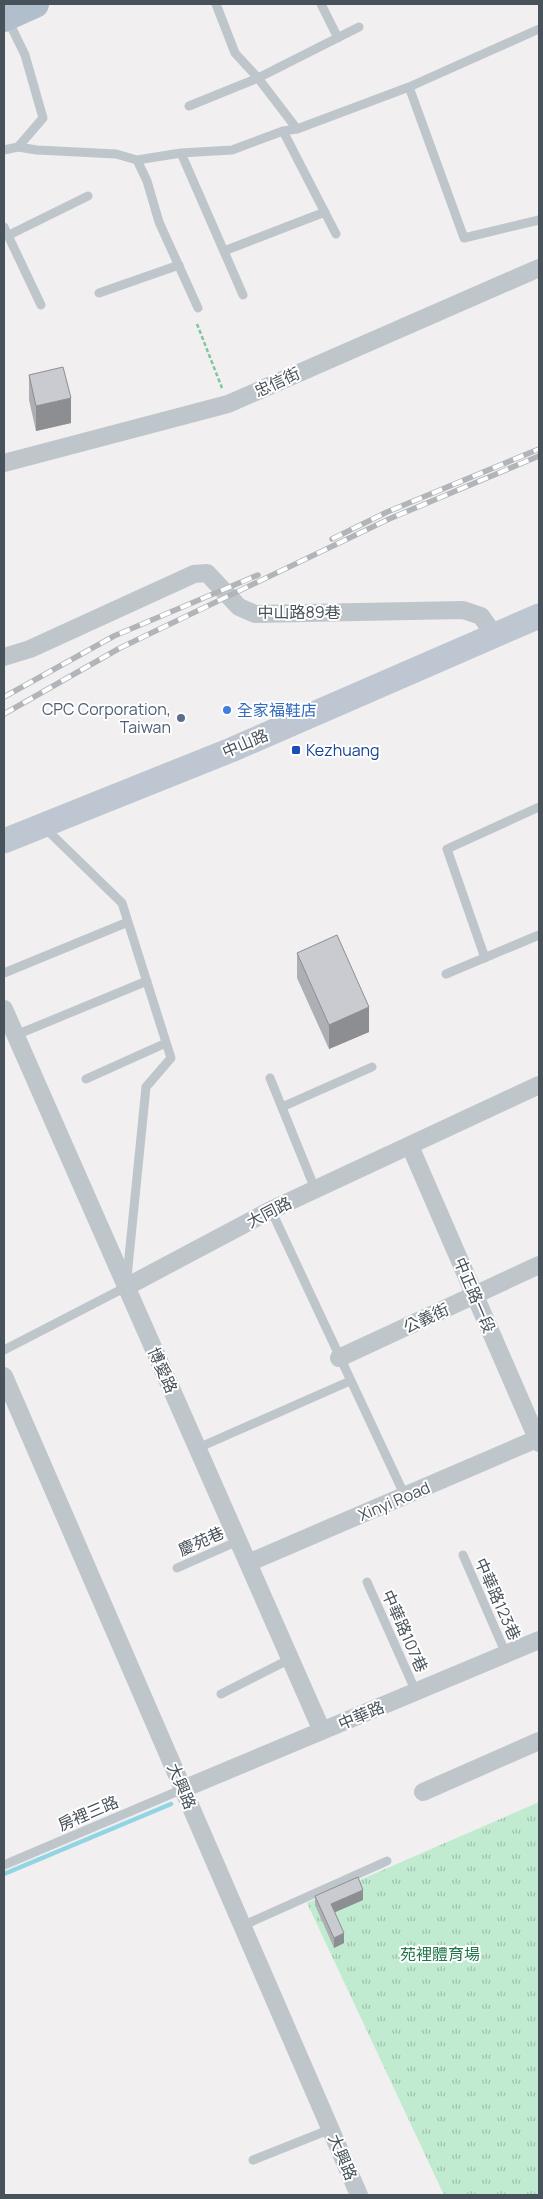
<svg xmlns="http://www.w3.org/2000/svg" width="543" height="2199" font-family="Manrope,'Noto Sans TC',sans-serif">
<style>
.park{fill:url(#park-tufts)}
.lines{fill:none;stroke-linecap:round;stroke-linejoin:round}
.stream{stroke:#91d4e4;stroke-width:4.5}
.path{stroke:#7cc6a0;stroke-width:2.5;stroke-dasharray:4 2.5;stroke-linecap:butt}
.lane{stroke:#bec6cc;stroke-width:9}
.street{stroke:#bec6cc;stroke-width:18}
.secondary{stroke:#bec7d1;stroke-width:25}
.primary{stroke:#b1becb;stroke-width:28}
.rail-casing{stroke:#b1b4b8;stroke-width:5.5}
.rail{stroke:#fff;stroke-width:4;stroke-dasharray:11;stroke-linecap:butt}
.wall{fill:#adafb4}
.shaded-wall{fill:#8d8e92}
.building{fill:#c9cbd1;stroke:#8d8e92}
.shop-dot{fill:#3f7fe0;stroke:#fff;stroke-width:2}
.service-dot{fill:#5c6f8a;stroke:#fff;stroke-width:2}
.transit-dot{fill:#1a4fb4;stroke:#fff;stroke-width:2}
.labels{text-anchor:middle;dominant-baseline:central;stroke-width:4;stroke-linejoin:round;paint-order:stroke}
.street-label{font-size:16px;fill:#48525a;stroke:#fff}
.service-label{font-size:16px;fill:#4e5e75;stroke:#fff;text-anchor:end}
.shop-label{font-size:16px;fill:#366cbe;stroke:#fff;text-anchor:start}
.transit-label{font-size:16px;fill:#164399;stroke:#fff;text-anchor:start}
.park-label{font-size:16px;fill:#1f7649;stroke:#fff}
</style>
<defs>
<pattern id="park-tufts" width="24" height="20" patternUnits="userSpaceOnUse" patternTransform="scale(1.25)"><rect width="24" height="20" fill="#c1ebd0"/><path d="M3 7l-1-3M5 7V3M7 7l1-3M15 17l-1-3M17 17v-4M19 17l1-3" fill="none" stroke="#9fc1ac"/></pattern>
</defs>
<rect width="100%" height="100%" fill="#f1efef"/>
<path class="park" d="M539,1802V2195H444L307,1903Z"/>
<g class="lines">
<path class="stream" d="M4,1874L171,1804"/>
<path class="path" d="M197,324L222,388"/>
<path class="lane" d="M216,4L235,53L258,78L297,129
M321,4L338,38
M8,20L25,55L43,118L18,147
M409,87L464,238L539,220
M189,106L258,78L359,27
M283,131L336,234
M4,150L18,147L37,150L116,154L137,160L181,153L232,150L283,131L297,129L409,87L539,29
M181,153L243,295
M137,160L147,181L159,222L198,308
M4,227L41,305
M7,236L88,196
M224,251L325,212
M99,293L179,265
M485,958L447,849L539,807
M4,973L128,922
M446,974L539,935
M16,1035L147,981
M270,1078L315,1189
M86,1079L166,1043
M282,1107L372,1067
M271,1210L405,1496
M4,1350L126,1287L146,1087L171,1058L122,903L45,828
M198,1448L350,1381
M463,1555L506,1654
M177,1568L238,1541
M367,1582L416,1692
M221,1694L290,1659
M4,1865L183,1789
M242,1926L387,1861
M253,2160L331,2129"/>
<path class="street" d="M4,463L228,404L539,268
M4,657L30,649L194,574L207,573L239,607L255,614L463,610L481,616L495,636
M4,1009L322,1731
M410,1146L539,1443
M126,1287L271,1210L539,1085
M339,1358L539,1265
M4,1376L359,2195
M248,1563L539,1438
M183,1789L539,1640
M423,1792L539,1741"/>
<path class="secondary" d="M4,841L231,750L539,616"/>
<path class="primary" d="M4,18L35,4"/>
<g class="rail-casing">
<path id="rail" d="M332,539L387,512L539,449
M4,697L114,636L258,575
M4,714L120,648L389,519L539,456"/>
</g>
<use href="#rail" class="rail"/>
</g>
<path class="wall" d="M29,375L71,423L36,431L29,400Z
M297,953L369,1032L329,1049L297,978Z
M315,1896L363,1900L335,1912L344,1943L334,1948L315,1905Z"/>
<path class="shaded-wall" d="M71,398V423L36,431V406Z
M369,1007V1032L329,1049V1025Z
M363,1890V1900L331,1914V1904Z
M344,1933V1943L334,1948V1938Z"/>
<path class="building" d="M63,367L71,398L36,406L29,375Z
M337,935L369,1007L329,1025L297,953Z
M358,1877L363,1890L331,1904L344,1933L334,1938L315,1896Z"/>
<circle class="shop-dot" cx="227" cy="710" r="5"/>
<circle class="service-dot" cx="181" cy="718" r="5"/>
<rect class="transit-dot" x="291" y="745" width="10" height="10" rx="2.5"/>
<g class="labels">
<g class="street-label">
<text transform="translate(277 382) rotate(-25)">忠信街</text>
<text x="299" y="612">中山路89巷</text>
<text transform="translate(245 743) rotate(-23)">中山路</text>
<text transform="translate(269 1212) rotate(-27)">大同路</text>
<text transform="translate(475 1295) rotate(67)">中正路一段</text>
<text transform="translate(426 1318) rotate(-25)">公義街</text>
<text transform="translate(163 1370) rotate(66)">博愛路</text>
<text transform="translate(394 1501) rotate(-23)">Xinyi Road</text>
<text transform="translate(201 1541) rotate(-24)">慶苑巷</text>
<text transform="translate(498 1599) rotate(66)">中華路123巷</text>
<text transform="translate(405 1631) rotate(66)">中華路107巷</text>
<text transform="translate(361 1715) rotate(-23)">中華路</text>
<text transform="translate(182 1786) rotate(67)">大興路</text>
<text transform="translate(88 1813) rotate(-23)">房裡三路</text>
<text transform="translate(343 2157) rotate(67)">大興路</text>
</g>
<g class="service-label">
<text x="171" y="709">CPC Corporation,<tspan x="171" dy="18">Taiwan</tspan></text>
</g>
<g class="shop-label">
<text x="237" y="710">全家福鞋店</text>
</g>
<g class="transit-label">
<text x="306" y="750">Kezhuang</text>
</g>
<g class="park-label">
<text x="440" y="1954">苑裡體育場</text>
</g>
</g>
<rect width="543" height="2199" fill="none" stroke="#48525a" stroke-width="10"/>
</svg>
